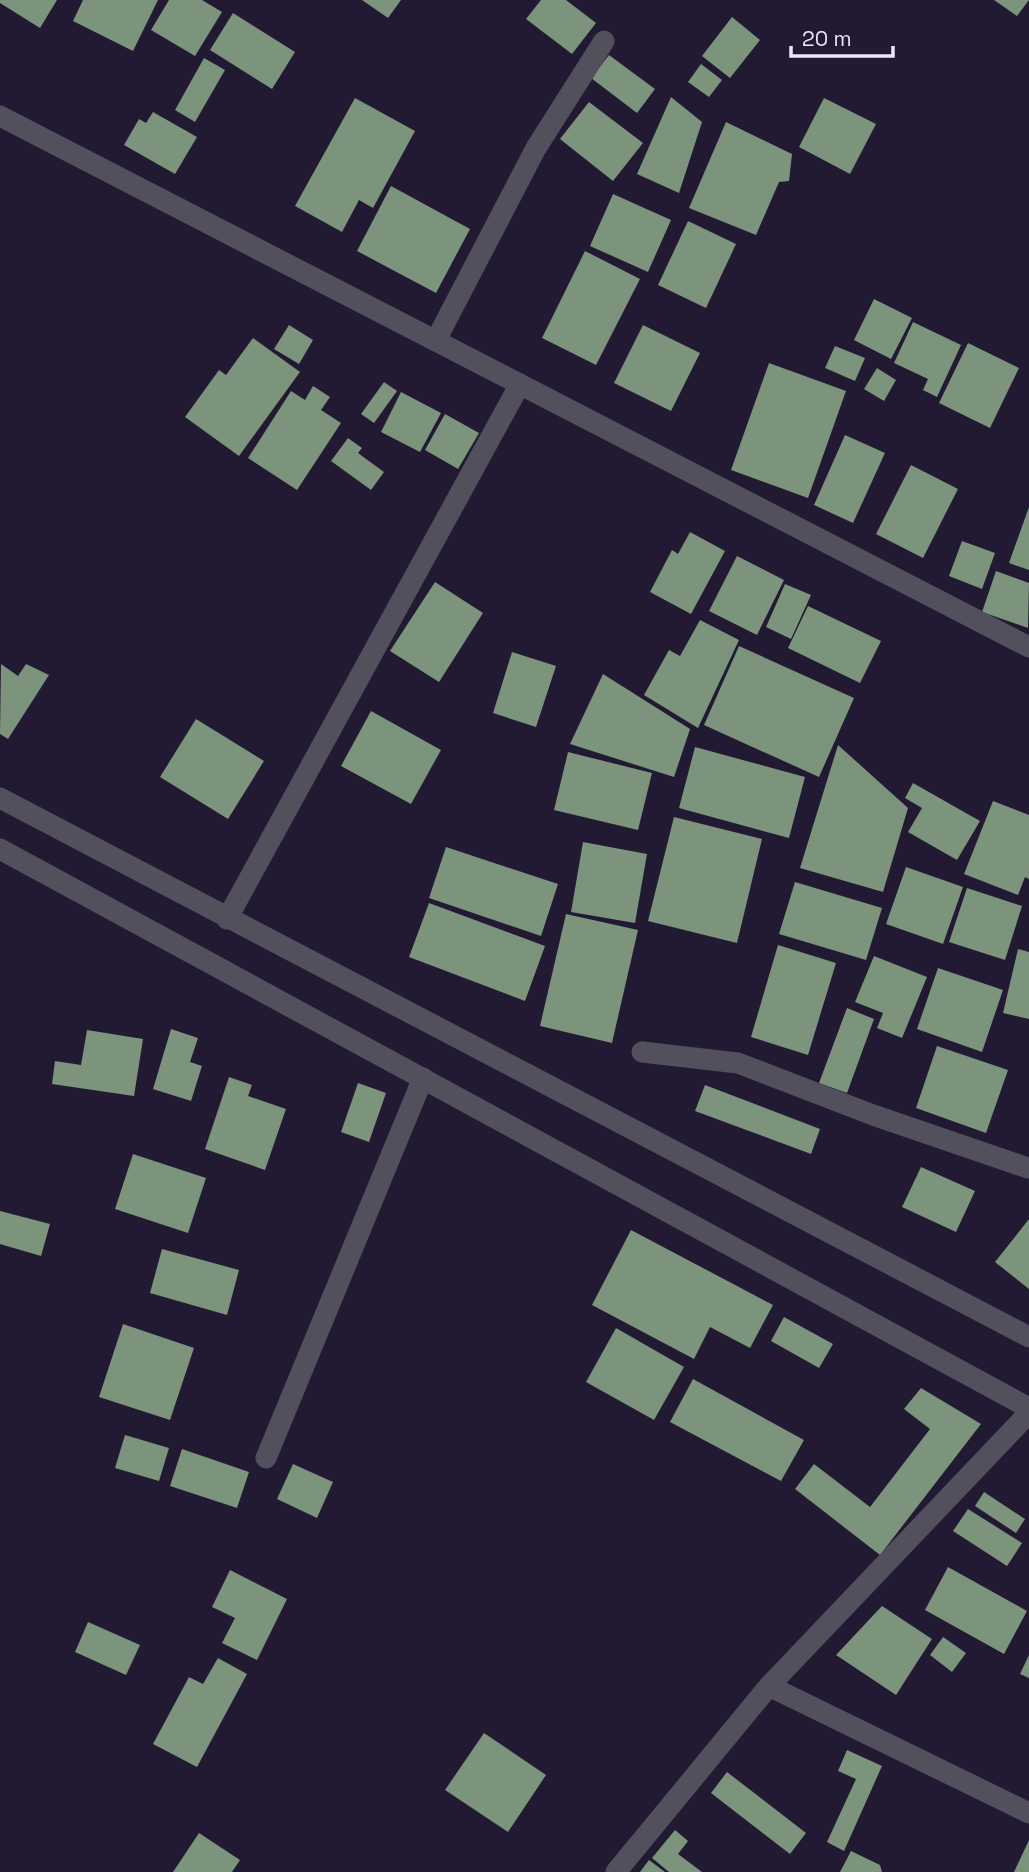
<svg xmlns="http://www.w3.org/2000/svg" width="1029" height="1872" font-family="'Space Grotesk',sans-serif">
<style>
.building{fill:#7b947b}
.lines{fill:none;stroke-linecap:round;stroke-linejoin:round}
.minor{stroke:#53505d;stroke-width:21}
</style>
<rect width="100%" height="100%" fill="#221a33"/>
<path class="building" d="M0,0H57L40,28L0,3Z
M83,0H158L133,51L73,21Z
M169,0H202L222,12L195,56L151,30Z
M362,0H401L388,18Z
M541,0H566L596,23L572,54L526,19Z
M994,0H1029L1017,16Z
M233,13L295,52L272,89L210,50Z
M732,17L760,40L730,78L702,56Z
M609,55L655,89L637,113L591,78Z
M204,58L225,70L195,122L175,110Z
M701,64L722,80L709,97L688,82Z
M671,97L702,122L679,193L637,174Z
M355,98L415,131L373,208L359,200L342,232L295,206Z
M824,98L876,124L850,174L799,147Z
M589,102L643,143L613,181L560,139Z
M153,112L197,137L175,174L124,145L139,119L146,123Z
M726,122L792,154L789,181L779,182L756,235L689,208Z
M391,186L470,229L436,293L357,251Z
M613,194L671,220L648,272L590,246Z
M688,221L736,244L706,308L658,285Z
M585,251L640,279L596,365L542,338Z
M874,299L912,318L891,359L854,340Z
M913,322L961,345L937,397L923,390L928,379L894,363Z
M289,325L313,340L299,364L274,349Z
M643,325L700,353L671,411L614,383Z
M253,338L300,372L239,456L185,417L219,370L226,375Z
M968,343L1019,368L990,428L939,403Z
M835,346L865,358L855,381L825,368Z
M769,363L846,391L808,498L731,470Z
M877,368L896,380L884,401L864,389Z
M384,382L397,391L374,423L361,414Z
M313,386L330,397L321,410L341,423L297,490L248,458L291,391L305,400Z
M401,392L441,413L420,452L381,432Z
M445,414L479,433L458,469L425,450Z
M845,435L885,453L853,523L814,505Z
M348,438L362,448L358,453L384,472L371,490L331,461Z
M911,465L958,489L923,558L876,534Z
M1029,507V570L1009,563Z
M690,532L725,551L691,614L650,592L672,550L678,554Z
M962,541L995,553L982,589L949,576Z
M737,556L784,580L757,635L709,611Z
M996,571L1029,583L1028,628L982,612Z
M435,582L483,613L439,682L390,651Z
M785,584L811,595L791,639L766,627Z
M808,606L881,641L860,683L788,648Z
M700,620L739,640L698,728L644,695L669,650L680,656Z
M739,646L854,698L819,777L704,725Z
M512,652L556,666L536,727L493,713Z
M1,664L18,676L26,664L49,675L8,739L0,734Z
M603,674L690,729L674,777L570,744Z
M371,711L441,750L411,804L341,766Z
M196,719L264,761L228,819L160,777Z
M838,745L908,808L883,892L800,868Z
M695,747L805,777L789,838L679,808Z
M568,752L652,773L638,830L554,810Z
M913,783L980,821L957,860L908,832L922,808L905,798Z
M993,801L1029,815V879L1025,877L1018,895L964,874Z
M674,817L762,839L737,943L648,921Z
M583,842L647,854L635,923L571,912Z
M446,847L558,884L541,936L429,898Z
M906,867L963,887L943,944L886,924Z
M795,882L882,908L866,960L779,934Z
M967,888L1022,906L1005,960L949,942Z
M429,903L545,946L525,1001L409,957Z
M566,914L638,930L612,1043L540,1026Z
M778,945L836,963L808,1055L751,1037Z
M1018,949L1029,952V1019L1003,1013Z
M874,956L927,977L902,1038L877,1028L883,1013L855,1002Z
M938,968L1003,990L982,1052L917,1029Z
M847,1008L874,1019L847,1093L819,1083Z
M171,1029L198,1038L190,1062L202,1066L191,1101L153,1089Z
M87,1030L143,1039L134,1096L52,1084L55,1061L81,1065Z
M937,1046L1008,1070L986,1133L916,1108Z
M229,1077L252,1085L248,1096L286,1109L265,1170L205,1149Z
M358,1083L386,1093L369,1142L341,1132Z
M705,1085L820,1129L811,1154L695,1111Z
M133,1154L206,1178L188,1233L115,1209Z
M921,1167L975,1191L956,1232L902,1207Z
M0,1211L50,1224L41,1256L0,1244Z
M1029,1219V1289L995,1262Z
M631,1230L773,1305L750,1348L710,1327L694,1359L592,1305Z
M162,1249L239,1270L227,1315L150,1293Z
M784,1317L833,1344L819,1368L771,1341Z
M123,1324L194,1348L170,1420L99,1397Z
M616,1328L684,1367L654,1420L586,1382Z
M693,1379L804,1440L781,1481L670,1422Z
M921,1388L981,1424L880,1555L795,1489L814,1464L870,1507L930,1429L904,1409Z
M125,1435L169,1448L159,1481L115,1468Z
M182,1449L249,1472L237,1508L170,1486Z
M293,1464L333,1482L317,1518L277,1499Z
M984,1492L1025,1519L1016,1533L975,1506Z
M968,1509L1022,1543L1007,1566L953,1531Z
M948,1567L1027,1611L1004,1654L925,1610Z
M230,1570L287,1599L257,1660L222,1643L235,1618L212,1607Z
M882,1606L932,1639L896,1695L836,1655Z
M88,1622L140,1645L126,1675L75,1652Z
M943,1637L966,1653L952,1672L930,1655Z
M1029,1655V1678L1020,1674Z
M218,1658L247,1674L197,1767L153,1744L189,1677L203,1684Z
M484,1733L546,1775L508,1832L445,1790Z
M847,1750L882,1766L844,1851L827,1842L856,1779L838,1771Z
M727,1772L806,1833L790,1854L711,1793Z
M675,1830L688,1841L678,1854L702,1872H669L652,1858Z
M199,1833L240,1860L232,1872H173Z
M1029,1840V1872H1014Z
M851,1851L880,1865L882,1872H840Z
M649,1860L665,1872H640Z"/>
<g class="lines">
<path class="minor" d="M0,116L1029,647
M436,340L536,148L604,41
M0,798L1029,1337
M0,849L1029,1408
M227,919L520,384
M642,1052L738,1063L873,1115L1028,1168
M266,1458L423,1078
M769,1686L1029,1813
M616,1872L769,1686L1029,1413"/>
</g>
<path d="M791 46v10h102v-10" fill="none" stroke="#eae6f7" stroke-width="3.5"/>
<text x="802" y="46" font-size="21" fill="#eae6f7" stroke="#221a33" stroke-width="5" paint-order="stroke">20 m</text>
</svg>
